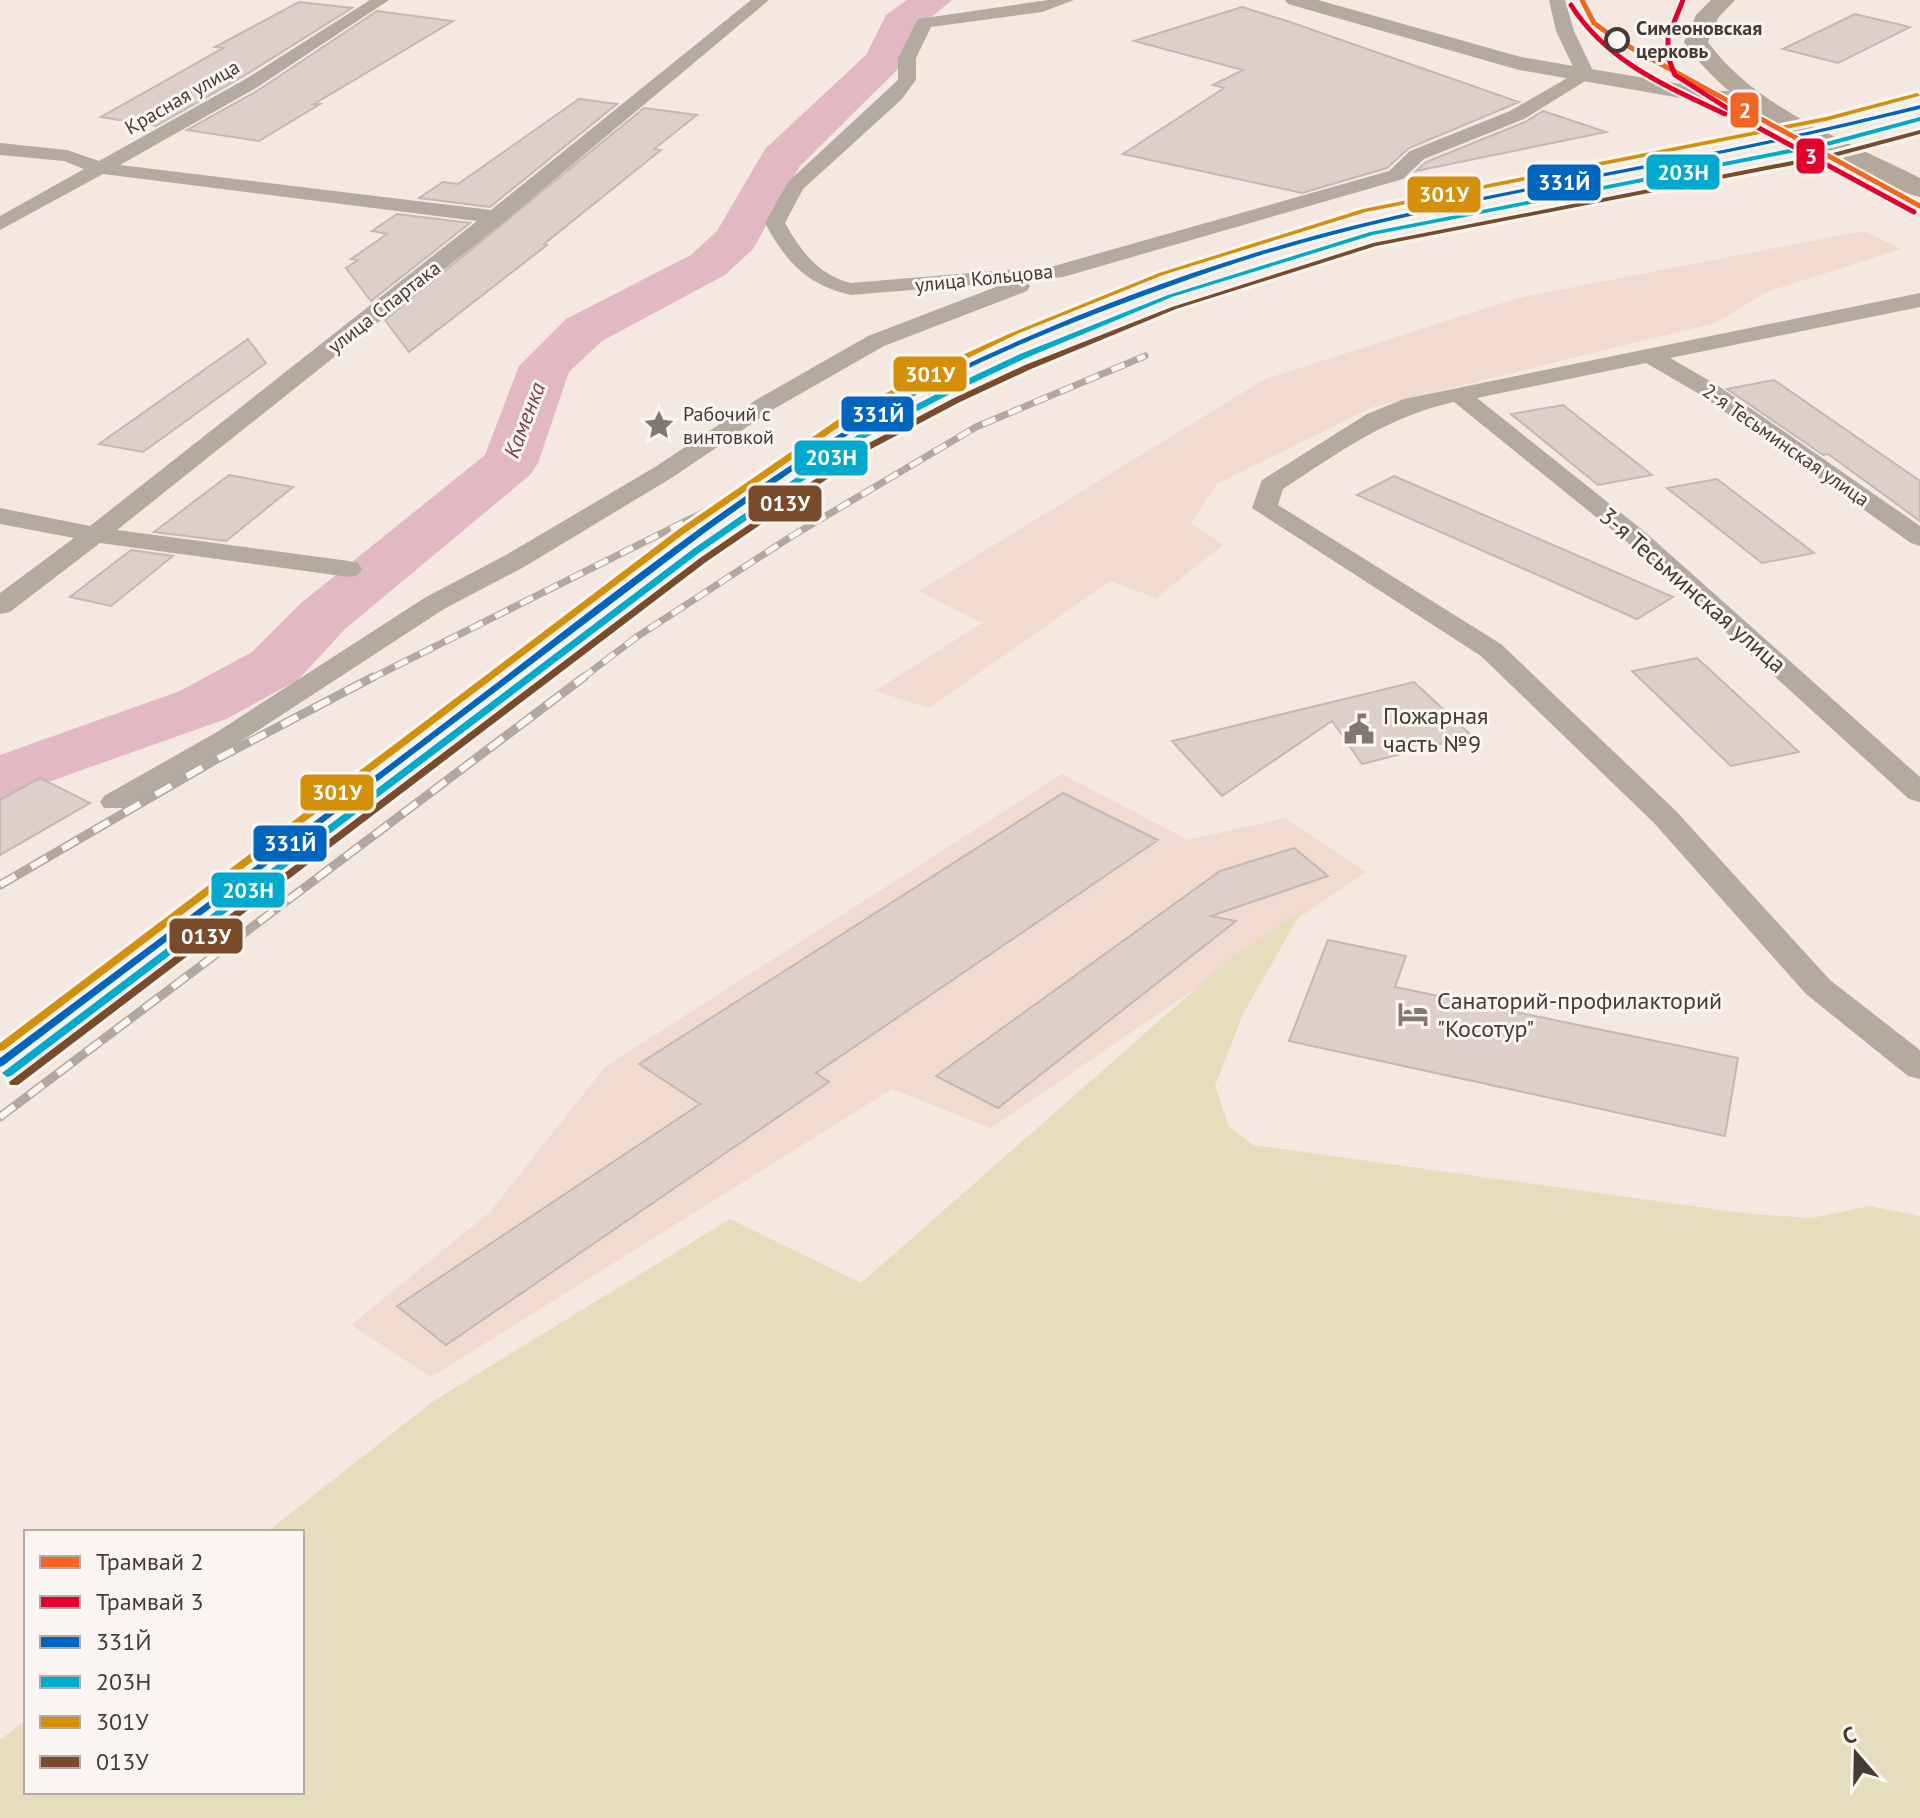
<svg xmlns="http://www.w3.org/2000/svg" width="1920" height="1818" font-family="'PT Sans',sans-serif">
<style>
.built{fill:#f1dad0}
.green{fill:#e6ddbd}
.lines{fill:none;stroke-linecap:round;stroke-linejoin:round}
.river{fill:#e2b8c3;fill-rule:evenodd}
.building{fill:#dfcfca;stroke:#c5b8b4;stroke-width:2}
.minor{fill:#b4aa9f;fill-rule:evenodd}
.tertiary{fill:#b4aa9f;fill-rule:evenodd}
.secondary{fill:#b4a89c;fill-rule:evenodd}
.rail-far1-casing{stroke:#b2a8a0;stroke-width:7}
.rail-casing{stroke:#b2a8a0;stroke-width:9}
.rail-far1{stroke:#fcf6f3;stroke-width:5;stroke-dasharray:14;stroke-linecap:butt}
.rail{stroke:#fcf6f3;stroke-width:6;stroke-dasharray:18;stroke-linecap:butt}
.rail-1-casing{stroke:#fcf6f3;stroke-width:6}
.rail-2-casing{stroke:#fcf6f3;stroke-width:6}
.rail-3-casing{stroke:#fcf6f3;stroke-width:6}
.rail-4-casing{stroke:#fcf6f3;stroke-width:6}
.rail-1{fill:#0065bd;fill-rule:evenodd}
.rail-2{fill:#00a9ce;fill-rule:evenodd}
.rail-3{fill:#d4900a;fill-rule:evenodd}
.rail-4{fill:#7a4b2a;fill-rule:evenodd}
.tram-1-casing{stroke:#fcf6f3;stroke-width:9}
.tram-2-casing{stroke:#fcf6f3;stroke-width:9}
.tram-1{stroke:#f26522;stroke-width:5}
.tram-2{stroke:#e4002b;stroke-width:5}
.stop-dot{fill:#fcf6f3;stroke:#463a34;stroke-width:4}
.labels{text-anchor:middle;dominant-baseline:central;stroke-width:6;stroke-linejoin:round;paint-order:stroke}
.far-stop-label{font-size:20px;font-weight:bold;fill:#463a34;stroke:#fcf6f3;text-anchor:start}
.far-street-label{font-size:20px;fill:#463a34;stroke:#fcf6f3}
.far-poi-label{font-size:20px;fill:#463a34;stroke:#fcf6f3;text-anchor:start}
.far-water-label{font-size:22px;font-style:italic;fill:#7a3752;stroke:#fcf6f3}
.street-label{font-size:24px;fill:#463a34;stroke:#fcf6f3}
.poi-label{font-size:24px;fill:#463a34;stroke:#fcf6f3;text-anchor:start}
.line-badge{stroke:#fcf6f3;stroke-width:3}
.badge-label{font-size:22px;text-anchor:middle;font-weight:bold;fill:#fff}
</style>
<rect width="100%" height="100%" fill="#f5e8e0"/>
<path class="built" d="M1863,231L1901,249L1769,291L1715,323L1370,408L1217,484L1191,523L1223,545L1156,598L1110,581L929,708L875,691L982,623L919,591L1265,379L1518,298Z
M1062,774L1188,840L1285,818L1366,872L991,1128L892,1089L431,1377L351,1325L490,1212L605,1067Z"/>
<path class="green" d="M1303,909L1243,1014L1215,1086L1229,1126L1253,1145L1750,1214L1812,1218L1869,1206L1920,1216V1818H0V1740L26,1720V1792H302V1532H267L432,1402L730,1219L861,1283L1226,962Z"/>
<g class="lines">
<path class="river" d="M907,0H952L917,29L898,69L800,166L753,249L725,275L602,341L569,372L538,463L530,475L345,629L298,680L226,719L0,799V755L180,691L252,652L301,603L485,455L519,366L566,319L691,255L717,231L765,149L866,55L886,15Z"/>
</g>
<path class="building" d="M299,2L352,8L242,77L156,126L101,117L223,48L215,47Z
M1242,7L1287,21L1519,102L1409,148L1387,168L1302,193L1123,154L1224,88L1213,85L1243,70L1134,41Z
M377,11L453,21L314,104H320L259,141L187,130L257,91Z
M1855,14L1910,27L1838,63L1783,49Z
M579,99L617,104L490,207L419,198L443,182L458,184Z
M644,108L697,115L654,149L661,150L544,244L547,245L409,352L385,320Z
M1543,111L1606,132L1416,171L1426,162L1525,122Z
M397,214L470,223L371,301L346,268L358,260L351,259L387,234L372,231Z
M248,339L266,363L143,452L99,444Z
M1774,380L1920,481V521L1828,454L1823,455L1727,389Z
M1563,405L1652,475L1598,485L1511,414Z
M229,475L293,487L226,541L154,532Z
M1394,476L1673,597L1637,619L1357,495Z
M1717,479L1814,553L1762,563L1667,488Z
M131,550L173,556L111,606L70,597Z
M1697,658L1799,752L1731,766L1632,671Z
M1414,682L1472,736L1362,764L1332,721L1222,796L1172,741Z
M40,778L90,803L0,855V800Z
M1063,793L1158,840L816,1073L829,1082L446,1345L397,1306L700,1104L639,1064Z
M1294,848L1328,876L1211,916L1236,921L998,1108L936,1076L1220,871Z
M1328,940L1406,956L1395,987L1738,1058L1725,1136L1289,1041Z"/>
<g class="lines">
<path class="minor" d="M370,0H389L256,88L120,165L491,210L751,0H769L505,221L117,530L349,561L358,563L362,569L358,575L349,577L100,543L10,612L0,614V593L74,538L0,524V508L90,526L477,221L103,174L0,230V216L84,169L64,161L0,155V143L67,150L99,161L244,80Z
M1048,0H1074L1042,12L931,27L916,58V80L901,100L803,189L785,223C801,251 818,275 851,283L1054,266L1389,171L1410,151L1510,111L1576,73L1556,31L1549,0H1565L1574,31L1595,75L1524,119L1424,159L1403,179L1063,277L1025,281L1030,286L1027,291L884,346L772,410L673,477L524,567L444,609L237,744L126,808H104L100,802L104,796L217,732L426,597L506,555L655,467L756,400L868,336L1009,282L851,295C807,285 786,262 765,223L788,182L898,80V58L918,19Z
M1920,293V307L1670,358L1717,385L1920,526V546L1911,543L1701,395L1646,363L1477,398L1645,532L1920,777V802L1909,799L1627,542L1454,402C1388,416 1338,453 1283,489L1278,505L1501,644L1676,811L1830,980L1920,1050V1079L1908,1076L1806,994L1654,823L1481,656L1252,508L1262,480L1367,414L1404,399Z"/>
<path class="tertiary" d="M1285,0H1318L1521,57L1721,91H1755L1766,98L1755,105H1721L1519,70L1288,4Z"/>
<path class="secondary" d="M1711,0H1735L1718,18L1708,42C1756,109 1849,142 1920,178V197C1898,192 1878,178 1858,168C1794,135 1726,103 1684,42L1696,15Z"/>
<g class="rail-far1-casing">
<path id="rail-far1" d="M370,679L708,510L856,426
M581,679L638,636L792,536L976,427L1145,356"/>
</g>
<g class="rail-casing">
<path id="rail" d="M0,885L215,760L373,677
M0,1117L584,677"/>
</g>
<use href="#rail-far1" class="rail-far1"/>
<use href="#rail" class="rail"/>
<g class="rail-1-casing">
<path id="rail-1" d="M1920,105V109C1857,124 1793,139 1729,152C1572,184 1412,209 1258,256C1204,273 1151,293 1098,313C1028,340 957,371 891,409C827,446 767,488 707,531L4,1065L0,1067V1058C164,935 328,812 490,688C652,564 812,432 1000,349C1113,298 1232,256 1352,226C1476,196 1602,174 1728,149C1792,136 1856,121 1920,105Z"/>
</g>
<g class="rail-2-casing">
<path id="rail-2" d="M1920,117V121L1831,145L1373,235L1172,297L1026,358L954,392L865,438L699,553L11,1076L7,1077L2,1073L693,549L859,434L948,388L1020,354L1168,295L1370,232L1830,141Z"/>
</g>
<g class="rail-3-casing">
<path id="rail-3" d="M1917,93L1920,95L1919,96L1826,121L1366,212L1163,275L1015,335L944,370L852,418L685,533L4,1050L0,1051V1043L679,529L846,414L938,366L1011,333L1159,273L1363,209L1826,117Z"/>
</g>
<g class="rail-4-casing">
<path id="rail-4" d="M1920,130V134L1834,157L1376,246L1176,309L1031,369L960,402L871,449L706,562L18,1085H10L9,1082L700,558L865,445L954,398L1025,365L1172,307L1373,243L1833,153Z"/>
</g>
<use href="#rail-1" class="rail-1"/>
<use href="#rail-2" class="rail-2"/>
<use href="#rail-3" class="rail-3"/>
<use href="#rail-4" class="rail-4"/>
<g class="tram-1-casing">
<path id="tram-1" d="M1582,0L1594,23L1617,40L1920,206"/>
</g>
<g class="tram-2-casing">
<path id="tram-2" d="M1683,0L1668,37V57L1675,75L1757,127L1914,212
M1571,5C1607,62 1666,86 1725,114"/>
</g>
<use href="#tram-1" class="tram-1"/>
<use href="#tram-2" class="tram-2"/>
</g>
<defs>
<g id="sight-bare" transform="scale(2.4)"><path d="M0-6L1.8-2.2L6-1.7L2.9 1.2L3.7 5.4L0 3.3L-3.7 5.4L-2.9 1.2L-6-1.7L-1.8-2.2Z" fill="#837770" stroke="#fcf6f3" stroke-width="2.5" paint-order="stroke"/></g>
<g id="civic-bare" transform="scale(2.4)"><path d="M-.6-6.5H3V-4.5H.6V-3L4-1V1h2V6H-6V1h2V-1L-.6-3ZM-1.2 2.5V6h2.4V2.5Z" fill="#837770" stroke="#fcf6f3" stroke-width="2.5" paint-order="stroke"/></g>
<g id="hotel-bare" transform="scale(2.4)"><path d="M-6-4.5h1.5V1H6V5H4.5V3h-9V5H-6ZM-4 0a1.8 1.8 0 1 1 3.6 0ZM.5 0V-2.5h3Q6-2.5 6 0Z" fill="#837770" stroke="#fcf6f3" stroke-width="2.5" paint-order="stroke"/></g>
</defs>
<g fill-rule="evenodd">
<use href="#sight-bare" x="659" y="425"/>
<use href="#civic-bare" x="1359" y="729"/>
<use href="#hotel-bare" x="1413" y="1014"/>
</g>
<circle class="stop-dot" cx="1617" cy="40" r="11"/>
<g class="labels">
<g class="far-stop-label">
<text x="1636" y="28">Симеоновская<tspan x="1636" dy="23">церковь</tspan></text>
</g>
<g class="far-street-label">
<text transform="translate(182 97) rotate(-30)">Красная улица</text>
<text transform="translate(984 278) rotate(-6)">улица Кольцова</text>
<text transform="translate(384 307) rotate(-38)">улица Спартака</text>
<text transform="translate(1786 445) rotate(35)">2-я Тесьминская улица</text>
</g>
<g class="far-poi-label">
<text x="683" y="414">Рабочий с<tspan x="683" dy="23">винтовкой</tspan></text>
</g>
<g class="far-water-label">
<text transform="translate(524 420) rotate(-69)">Каменка</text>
</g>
<g class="street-label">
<text transform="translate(1693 590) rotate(41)">3-я Тесьминская улица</text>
</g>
<g class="poi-label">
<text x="1383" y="715">Пожарная<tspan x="1383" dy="28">часть №9</tspan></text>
<text x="1437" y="1000">Санаторий-профилакторий<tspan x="1437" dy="28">"Косотур"</tspan></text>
</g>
</g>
<g class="line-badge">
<rect x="1729" y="91" width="31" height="38" rx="8" fill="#f26522"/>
<rect x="1795" y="137" width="31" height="38" rx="8" fill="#e4002b"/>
<rect x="1645" y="153" width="76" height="38" rx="8" fill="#00a9ce"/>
<rect x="1526" y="163" width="76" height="39" rx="8" fill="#0065bd"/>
<rect x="1406" y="175" width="76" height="39" rx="8" fill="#d4900a"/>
<rect x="892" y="355" width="76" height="38" rx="8" fill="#d4900a"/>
<rect x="840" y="395" width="75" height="38" rx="8" fill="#0065bd"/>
<rect x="793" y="439" width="76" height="38" rx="8" fill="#00a9ce"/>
<rect x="747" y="484" width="76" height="39" rx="8" fill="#7a4b2a"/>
<rect x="299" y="773" width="76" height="39" rx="8" fill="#d4900a"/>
<rect x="252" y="824" width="76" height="39" rx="8" fill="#0065bd"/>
<rect x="210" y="871" width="76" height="38" rx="8" fill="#00a9ce"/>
<rect x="168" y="917" width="76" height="38" rx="8" fill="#7a4b2a"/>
</g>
<g class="badge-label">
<text x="1745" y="118">2</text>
<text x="1811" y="164">3</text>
<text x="1683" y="180">203Н</text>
<text x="1564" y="190">331Й</text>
<text x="1444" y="202">301У</text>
<text x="930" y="382">301У</text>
<text x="878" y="422">331Й</text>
<text x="831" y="465">203Н</text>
<text x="785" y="511">013У</text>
<text x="337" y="800">301У</text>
<text x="290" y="851">331Й</text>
<text x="248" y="898">203Н</text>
<text x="206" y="944">013У</text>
</g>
<rect x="24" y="1530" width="280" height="264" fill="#fcf6f3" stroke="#b3aba7" stroke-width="2"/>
<rect x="40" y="1556" width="40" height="12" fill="#f26522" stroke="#b3aba7" stroke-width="2"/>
<text x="96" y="1570" font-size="24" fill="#463a34">Трамвай 2</text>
<rect x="40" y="1596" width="40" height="12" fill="#e4002b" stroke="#b3aba7" stroke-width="2"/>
<text x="96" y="1610" font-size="24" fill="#463a34">Трамвай 3</text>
<rect x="40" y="1636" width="40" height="12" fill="#0065bd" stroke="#b3aba7" stroke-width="2"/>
<text x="96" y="1650" font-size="24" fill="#463a34">331Й</text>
<rect x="40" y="1676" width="40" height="12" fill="#00a9ce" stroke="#b3aba7" stroke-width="2"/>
<text x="96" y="1690" font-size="24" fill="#463a34">203Н</text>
<rect x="40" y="1716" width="40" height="12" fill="#d4900a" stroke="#b3aba7" stroke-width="2"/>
<text x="96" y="1730" font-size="24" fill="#463a34">301У</text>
<rect x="40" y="1756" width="40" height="12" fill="#7a4b2a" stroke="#b3aba7" stroke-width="2"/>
<text x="96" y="1770" font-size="24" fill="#463a34">013У</text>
<g transform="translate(1856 1754) rotate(340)" stroke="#fcf6f3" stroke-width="6" paint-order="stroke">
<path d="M0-6L14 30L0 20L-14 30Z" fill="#463a34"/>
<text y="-12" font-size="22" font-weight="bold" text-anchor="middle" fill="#463a34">С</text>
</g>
</svg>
